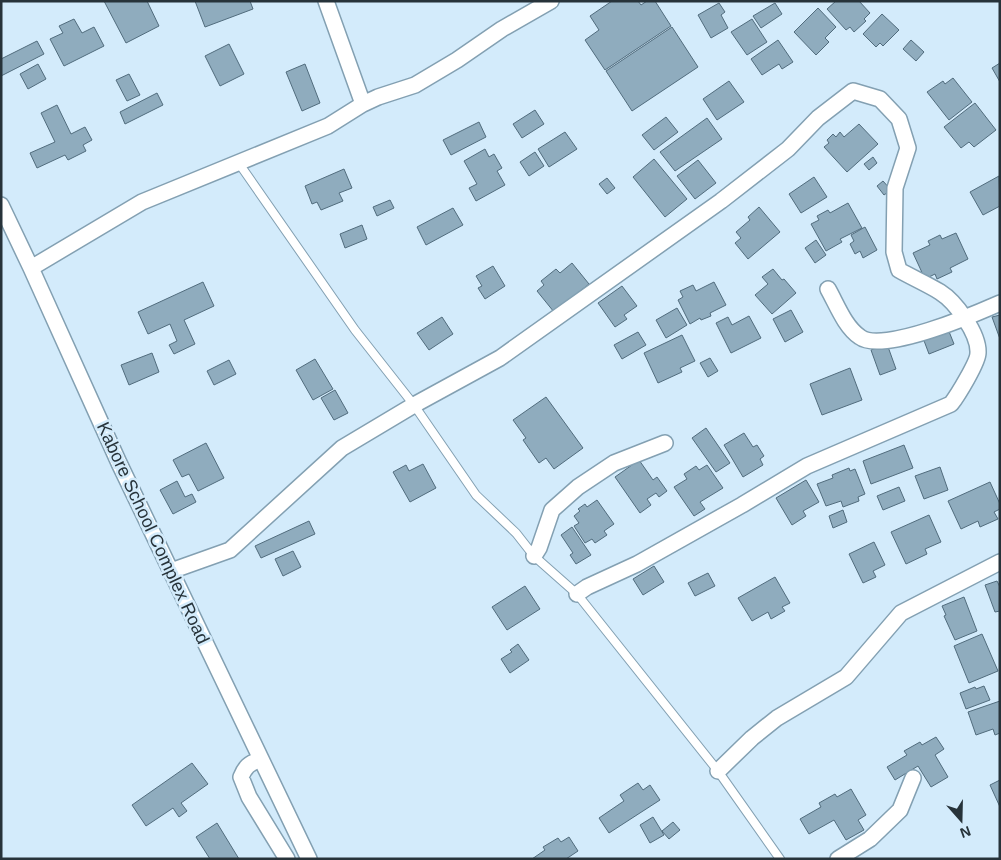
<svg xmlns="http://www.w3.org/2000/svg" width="1001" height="860" font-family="Helvetica,sans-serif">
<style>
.building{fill:#8facbe;stroke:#516c7d}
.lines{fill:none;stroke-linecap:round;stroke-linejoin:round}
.service-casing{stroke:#83a0b2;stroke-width:10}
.minor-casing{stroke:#83a0b2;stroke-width:18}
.service{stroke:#fff;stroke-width:8}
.minor{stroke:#fff;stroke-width:15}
.labels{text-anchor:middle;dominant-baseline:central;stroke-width:5;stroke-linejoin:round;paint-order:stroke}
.street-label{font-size:18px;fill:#27333a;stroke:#d3ebfb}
</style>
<rect width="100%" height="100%" fill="#d3ebfb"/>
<path class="building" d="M104,1H147L159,26L126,43Z
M195,1H250L253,9L205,27Z
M612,1H638L641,5L647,1H655L671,26L605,70L585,40L599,30L590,16Z
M836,1H859L870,13L864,19L866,21L854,32L850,27L846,30L827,9Z
M719,3L725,12L721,15L728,28L711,38L698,15Z
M775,3L782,14L761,28L753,16Z
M818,8L836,27L825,38L829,42L816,55L794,32Z
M882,14L899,30L883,46L880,43L876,47L863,34Z
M74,19L82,33L94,27L104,46L64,66L50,39L63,33L59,26Z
M752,19L767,42L747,55L731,32Z
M672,27L698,67L632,111L606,71Z
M778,40L793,62L782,69L779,64L762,75L751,59Z
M911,40L924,52L916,61L903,49Z
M37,41L44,54L1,76V59Z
M229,44L244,74L220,86L205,56Z
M1000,63V82L992,68Z
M38,64L46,79L28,89L20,74Z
M305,64L320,103L302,111L286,72Z
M129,74L140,95L127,101L116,80Z
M953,78L972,102L949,120L927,92L943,81L945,84Z
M729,81L744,102L717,120L703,99Z
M157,93L163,105L125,124L120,112Z
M975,103L996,130L974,147L969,142L961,148L944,127Z
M57,105L71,134L85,127L92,140L83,145L86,151L68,160L65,155L37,168L30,153L55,142L41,113Z
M535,110L544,124L522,138L513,124Z
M666,117L678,132L654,150L642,135Z
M707,118L722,139L675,171L660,152Z
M479,122L486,137L451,155L443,140Z
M859,124L878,144L847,172L824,147L829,143L827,140L833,134L836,137L840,132L844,137Z
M565,132L577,149L549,167L538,149Z
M485,149L489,157L494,154L502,168L497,171L505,185L476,201L469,188L477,184L464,161Z
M535,152L544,166L529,176L520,162Z
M873,157L877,163L869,170L864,164Z
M654,159L687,199L665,217L633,177Z
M698,160L716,183L695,199L677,176Z
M344,169L352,188L339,193L343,201L321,210L317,202L312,204L305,186Z
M999,176L1000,206L983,215L970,192Z
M814,177L827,197L801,213L789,194Z
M607,178L615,188L607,194L599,184Z
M883,181L891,190L884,195L877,186Z
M390,200L394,208L377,216L373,207Z
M848,203L862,228L840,239L842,242L826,251L811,224L819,220L817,216L828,210L830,213Z
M759,207L780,232L748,259L735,243L741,238L736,232L750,220L748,217Z
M453,208L463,225L426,245L417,227Z
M362,225L367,239L345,248L340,234Z
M865,227L877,250L863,258L860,251L855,254L850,244L854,241L851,235Z
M956,233L968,259L950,268L952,272L937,279L935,274L925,279L913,253L930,245L928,241L940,235L942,239Z
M816,240L826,255L815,263L805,248Z
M572,263L589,284L554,312L537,291L544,285L541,281L556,269L560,273Z
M493,266L505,286L485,299L478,288L482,286L476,276Z
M773,269L782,280L784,279L796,293L772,314L755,295L768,284L762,277Z
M203,282L214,306L184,320L195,344L174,354L169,345L177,341L170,324L148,334L138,312Z
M714,282L726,305L710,313L711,316L701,320L700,318L690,324L678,300L683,297L680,291L693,285L696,291Z
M622,286L637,306L624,315L627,319L615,327L598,303Z
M677,308L687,325L666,338L656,320Z
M791,310L803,332L785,342L773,319Z
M1000,315V339L992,317Z
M749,316L761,338L731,353L716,323L728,317L732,325Z
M442,317L453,334L429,350L417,333Z
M948,329L954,344L929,354L923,338Z
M638,332L646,345L622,359L614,345Z
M682,335L695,361L680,368L682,372L658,383L644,353Z
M887,344L896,369L880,375L871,350Z
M152,353L159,372L129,385L121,365Z
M710,358L718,371L708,377L700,363Z
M315,359L333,389L313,400L296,370Z
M229,360L236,374L214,385L207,371Z
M850,368L862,400L822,415L810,384Z
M335,390L348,413L334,420L321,398Z
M546,397L583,448L554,469L546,458L539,463L523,440L526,438L513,420Z
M706,428L730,463L716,472L692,438Z
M744,433L753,447L757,445L764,456L760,459L763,465L743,477L724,445Z
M206,443L224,478L198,491L189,474L182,477L173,460Z
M904,445L913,468L871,484L863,461Z
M639,460L653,480L657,477L667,491L659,497L656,493L647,499L651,505L640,513L615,477Z
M423,464L436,488L410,502L393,472L406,465L409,471Z
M707,465L723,488L700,502L705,509L694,516L674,487L687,479L684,474L696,466L699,470Z
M940,467L948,490L924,499L915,476Z
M849,468L850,471L855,469L865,494L858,497L859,501L843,507L841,501L826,506L817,484L833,478L832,475Z
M806,480L819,502L803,511L806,516L792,525L776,498Z
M177,481L185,497L192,494L196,502L173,514L160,490Z
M990,482L1000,504V509L994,512L998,519L980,527L978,521L961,529L948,501Z
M899,487L905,501L883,510L877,496Z
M597,500L614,524L604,531L607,535L595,543L592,539L585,543L574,526L579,523L574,516L580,511L578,509L585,504L587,507Z
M843,510L847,522L833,528L829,516Z
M929,515L941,542L925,549L927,554L906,564L891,532Z
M309,521L315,534L261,558L255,546Z
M572,527L591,555L576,564L570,555L573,553L561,535Z
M874,542L885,565L873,571L876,577L863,583L849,554Z
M293,551L301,567L283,576L275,559Z
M654,566L664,582L643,595L633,579Z
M708,573L715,586L695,596L688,583Z
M775,577L790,603L782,607L785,611L771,619L768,612L752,621L738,598Z
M997,581L1000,587V611L995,612L985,585Z
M525,586L540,609L507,630L492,607Z
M964,597L977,631L955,640L944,616L946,615L942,606Z
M982,634L998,671L969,683L954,646Z
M518,644L529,660L510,673L501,659L512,652L510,650Z
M984,686L990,700L966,709L960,693L975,687L976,689Z
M1000,701V733L995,735L993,729L976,735L968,712Z
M936,737L944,749L935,755L948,777L931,787L918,766L895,780L887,767L907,755L904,751L920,742L922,745Z
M192,763L208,784L181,803L187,811L179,817L173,808L146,826L132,805Z
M1000,780V807L990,785Z
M638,783L643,790L650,785L660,800L609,833L599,818L624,801L620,795Z
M851,789L866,815L858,820L864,830L846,840L834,820L809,834L800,819L821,807L819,803L835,794L837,797Z
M653,817L664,835L650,843L640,825Z
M673,822L680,830L669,839L662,831Z
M217,823L239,859H210L196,837Z
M569,837L578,851L566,859H532L545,850L543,847L558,838L561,842Z"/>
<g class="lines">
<g class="service-casing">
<path id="service" d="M238,162L355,330L414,405L476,495L516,533L534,556L577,594L718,771L780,859"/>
</g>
<g class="minor-casing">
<path id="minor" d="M326,1L363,104
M1,205L31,268L119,463L309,859
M31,268L142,202L328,126L363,104L378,97L415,85L457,60L502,29L551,1
M828,289C837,305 845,327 860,337C882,354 975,314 1000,303
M534,556L539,548L552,510L578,487L614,463L665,443
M171,571L230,550L342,448L414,405L500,358L721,201L788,149L818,118L853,91L880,99L899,119L908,148L895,188L894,252L899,270C913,278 927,284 940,292C956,302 979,334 978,353C978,362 958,395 951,404L807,466L742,505L637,564L587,587L577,594
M260,760C249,763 245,767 241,777L249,797L287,859
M718,771L752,738L777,718L846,677L901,613L1000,562
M838,859L870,839L900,810L913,778"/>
</g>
<use href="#service" class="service"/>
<use href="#minor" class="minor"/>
</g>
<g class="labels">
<g class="street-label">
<text transform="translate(153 533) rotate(65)">Kabore School Complex Road</text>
</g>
</g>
<rect width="1001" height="860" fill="none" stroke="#27333a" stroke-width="5"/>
<g transform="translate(961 820) rotate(160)" stroke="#d3ebfb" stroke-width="4" paint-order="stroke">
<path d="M0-4L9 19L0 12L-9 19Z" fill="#27333a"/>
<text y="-8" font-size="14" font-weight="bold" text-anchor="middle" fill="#27333a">N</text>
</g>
</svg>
